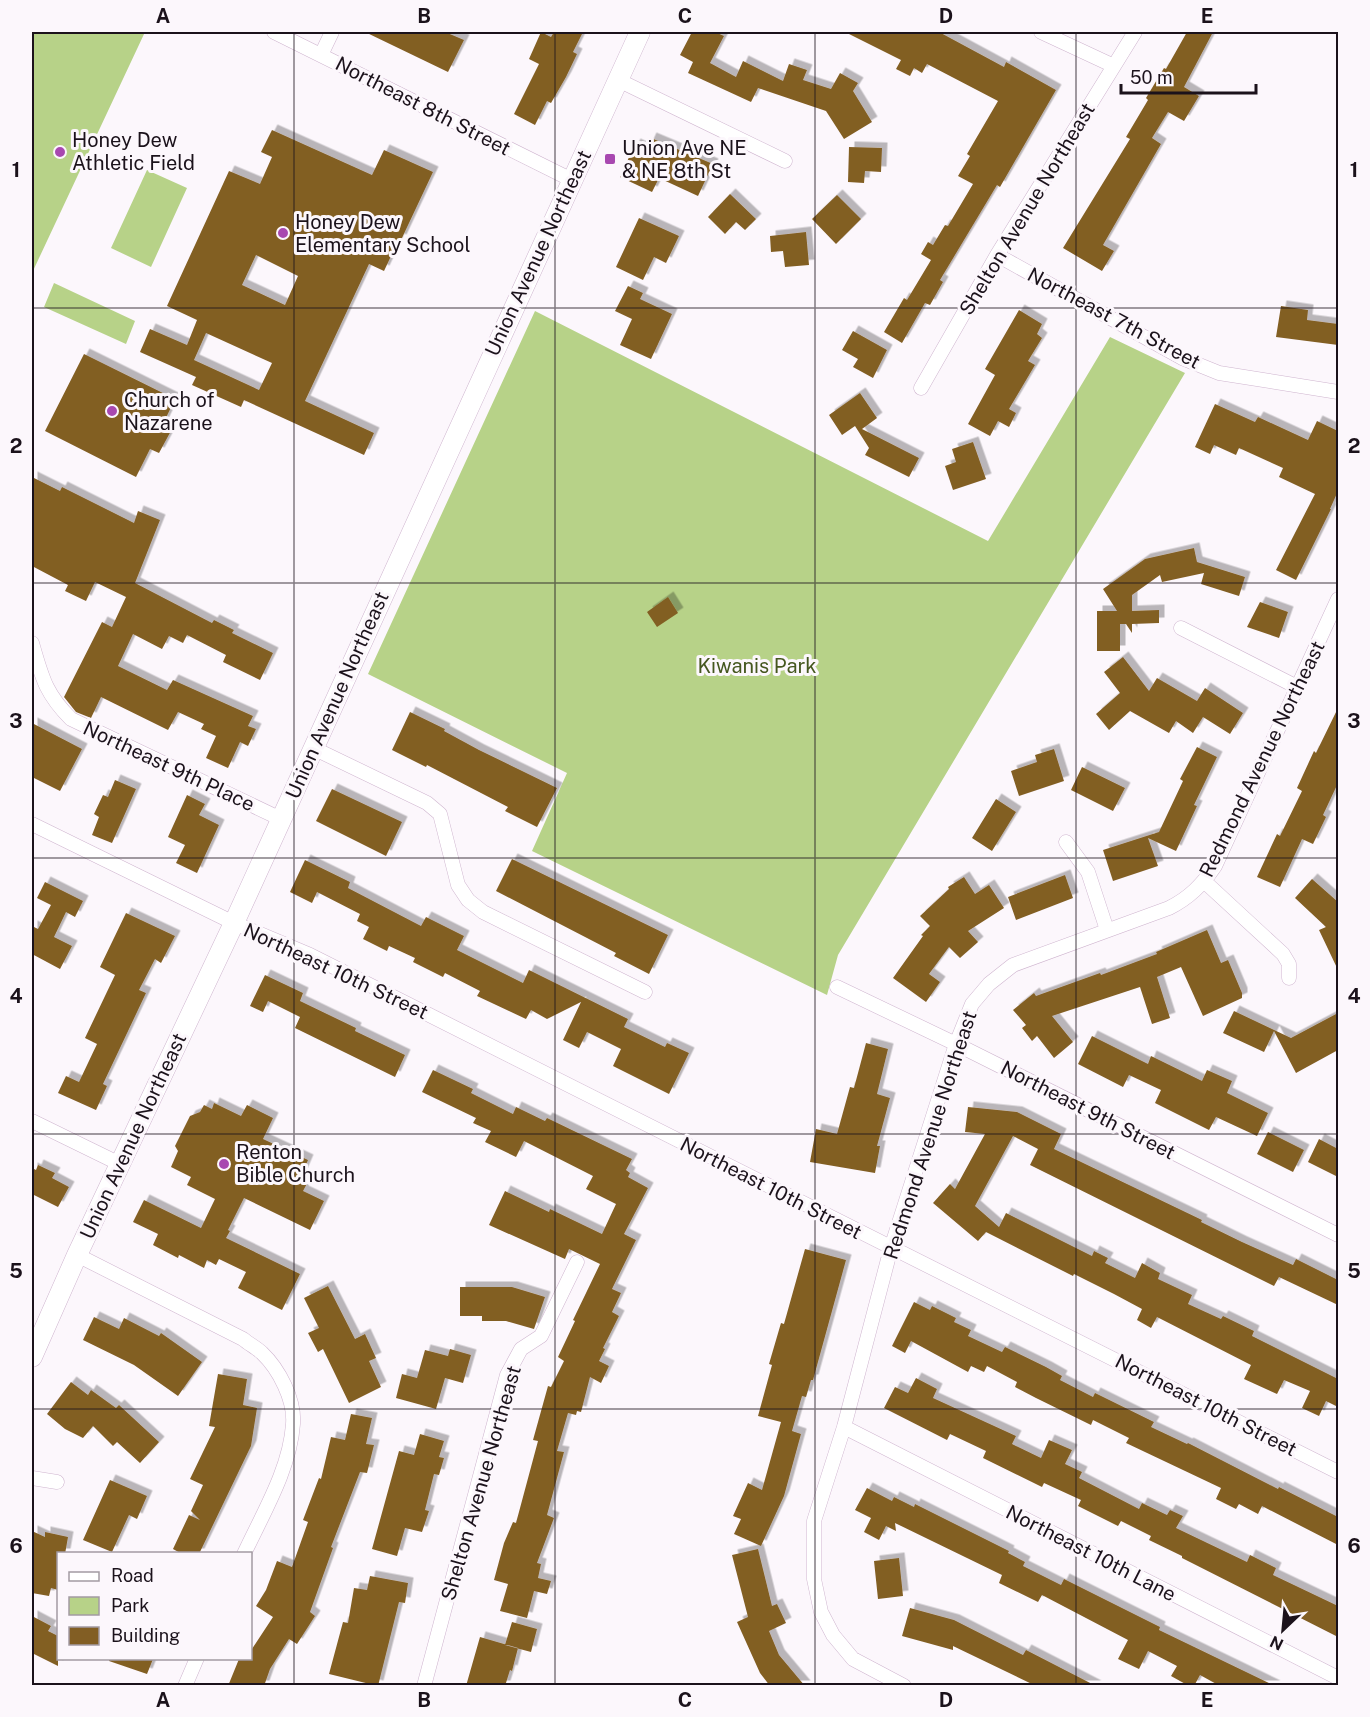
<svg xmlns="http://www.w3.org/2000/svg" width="1370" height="1717" font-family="'Public Sans',sans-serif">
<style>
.green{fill:#b7d288}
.building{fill:#825e24;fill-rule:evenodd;filter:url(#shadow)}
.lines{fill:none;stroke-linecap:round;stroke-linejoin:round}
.street-casing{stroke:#cfb5cf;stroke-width:15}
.secondary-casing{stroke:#cfb5cf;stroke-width:21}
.street{stroke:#fff;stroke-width:14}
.secondary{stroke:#fff;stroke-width:20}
.grid{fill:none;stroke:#1b121b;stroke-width:1.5;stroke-opacity:0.55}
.poi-dot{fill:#a848b0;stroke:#fcf7fc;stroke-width:2}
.labels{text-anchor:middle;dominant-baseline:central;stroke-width:6;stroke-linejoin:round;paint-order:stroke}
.street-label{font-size:20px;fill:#1b121b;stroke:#fcf7fc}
.poi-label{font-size:20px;fill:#1b121b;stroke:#fcf7fc;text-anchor:start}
.park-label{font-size:20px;fill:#45571f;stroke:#fcf7fc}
.neatline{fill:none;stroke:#1b121b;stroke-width:2}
.grid-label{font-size:20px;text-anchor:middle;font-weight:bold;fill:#1b121b}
</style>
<defs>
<filter id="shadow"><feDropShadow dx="5.5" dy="-5.5" stdDeviation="0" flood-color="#0004"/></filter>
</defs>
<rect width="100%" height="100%" fill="#fcf7fc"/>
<path class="green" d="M32,32H145L32,273Z
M147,170L187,188L151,267L111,248Z
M54,283L135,321L126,344L44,307Z
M535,311L988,541L1110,337L1185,373L838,955L827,995L532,851L567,773L368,674Z"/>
<path class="building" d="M365,32H445L464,40L448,72Z
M541,32L551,37L554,32H583L573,52L577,54L566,77L551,103L547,101L535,125L514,114L539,64L529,59Z
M692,32H715L724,36L710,63L736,77L743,61L783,81L789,64L807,70L803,80L831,89L840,73L858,83L853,91L872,122L844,139L826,111L758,88L751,102L688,73L693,62L680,55Z
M845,32H939L1004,67L1006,62L1056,90L1000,187L997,185L940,280L943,282L930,305L925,303L902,343L884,332L904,298L907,300L931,260L921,254L928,242L933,245L945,225L948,226L973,184L958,176L970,156L967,154L998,101L927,64L922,73L914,68L910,76L896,69L901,60Z
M1187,32H1213L1184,87L1199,96L1184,121L1168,112L1152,138L1161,144L1103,245L1114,251L1102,271L1063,248L1130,139L1126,137L1148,100L1146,98L1164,68L1166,69Z
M272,130L372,175L384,150L433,172L401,240L399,239L384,271L369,264L305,401L374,433L364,455L244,400L241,407L192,385L196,377L140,352L150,329L187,345L197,320L167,306L229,171L260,184L272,157L261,152ZM256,255L298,276L285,305L242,285ZM206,333L272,363L259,390L194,360Z
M651,138L713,164L698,196L659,178L652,192L620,177L635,144L646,149Z
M849,147L882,148L881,172L865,171L864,183L848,182Z
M730,194L756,219L745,230L736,222L725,234L708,217Z
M837,195L861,219L836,244L812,219Z
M639,218L679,236L666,263L654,257L643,280L616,267Z
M806,232L809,265L785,267L783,251L771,252L770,236Z
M628,286L643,293L640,299L672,314L651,359L620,345L632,319L615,311Z
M1281,306L1308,310L1307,320L1338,324V345L1276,337Z
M1019,310L1042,324L1037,334L1042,338L1028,361L1035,365L1009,409L1016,413L1009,427L998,421L990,436L968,424L995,375L985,369Z
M853,331L887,350L873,378L853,367L858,359L842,350Z
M84,354L175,399L163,424L172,429L159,453L150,449L136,477L45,431Z
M860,393L877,418L862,429L919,458L909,477L865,455L869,448L855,426L842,435L829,415Z
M1215,404L1255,422L1258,417L1308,440L1317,421L1338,431V491L1330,509H1331L1296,580L1276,570L1315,494L1279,477L1283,468L1239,448L1236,455L1214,445L1210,454L1195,447Z
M973,442L986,479L953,490L945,466L956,462L952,449Z
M32,477L60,491L62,487L134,523L138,511L160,520L135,583L212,623L214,620L234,630L232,633L273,653L260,680L223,662L226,655L187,635L183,643L169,636L162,649L133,634L118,666L167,690L173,680L253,716L248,726L256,729L248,746L240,742L228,768L206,758L216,736L201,729L204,724L178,712L168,730L101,697L91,718L76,712L64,697L102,622L112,627L126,597L95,582L86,601L65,591L68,585L32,566Z
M1194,548L1197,562L1245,577L1239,596L1201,584L1204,573L1162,582L1160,575L1132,595V611L1159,610V623L1132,624V633L1126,624H1120V651H1097V611H1117L1103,589L1145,559Z
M668,597L678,613L657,627L647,612Z
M1260,602L1288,612L1279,638L1247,627Z
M1123,657L1149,691L1157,678L1197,701L1205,688L1243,713L1230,734L1203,717L1193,733L1176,721L1169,733L1130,711L1109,730L1096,714L1120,693L1104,672Z
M1338,708V783L1323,815L1326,817L1313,844L1302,839L1280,887L1257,877L1277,834L1280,836L1302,791L1297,788L1314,751L1316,753Z
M410,712L445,729L444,731L479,750L557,788L537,827L505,811L508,807L427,765L426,767L392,750Z
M32,723L82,749L60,791L32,777Z
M1197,747L1217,757L1194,805L1197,806L1176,851L1148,838L1158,866L1113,881L1103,850L1159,832L1183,781L1180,779Z
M1054,749L1064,781L1019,796L1011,771L1037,762L1035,755Z
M1082,767L1125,788L1113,811L1071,790Z
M115,780L136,789L112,843L92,835L99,817L94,814L103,795L108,797Z
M332,789L402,822L386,856L316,821Z
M187,795L205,804L199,815L219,825L197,873L176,863L185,845L168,837Z
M996,799L1016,812L992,851L972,838Z
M512,859L668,935L649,974L614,956L616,953L496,891Z
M305,860L350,882L348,888L421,926L426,917L464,936L457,950L523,983L529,970L628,1019L624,1027L665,1047L667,1043L689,1053L669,1094L613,1066L621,1049L587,1032L579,1048L563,1040L581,1002L547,1019L531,1010L526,1019L477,996L480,991L445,973L443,977L413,962L415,958L389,946L387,951L363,939L369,927L357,921L360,914L317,892L312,903L290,892Z
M1065,875L1073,898L1016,920L1008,897Z
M964,877L975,894L989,885L1004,908L968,931L978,942L960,958L949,947L929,974L940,982L926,1002L893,978L923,936L921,935L930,926L920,916L949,889L948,887Z
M1312,879L1338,902V970L1319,930L1326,927L1295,898Z
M45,882L83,901L75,917L66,912L54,937L72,946L60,969L32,954V926L38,929L51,905L37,898Z
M126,913L175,936L161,963L155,959L139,990L146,993L103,1084L107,1086L96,1110L58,1093L66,1076L79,1082L97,1044L85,1038L115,975L100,967Z
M1207,930L1221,963L1228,960L1242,993V998L1203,1016L1181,967L1157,977L1170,1018L1152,1024L1140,987L1052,1016L1073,1042L1054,1058L1037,1036L1032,1041L1022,1028L1026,1025L1013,1010L1034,993L1036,996L1100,973L1101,975L1157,954L1156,952Z
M265,975L303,993L300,1001L356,1028L355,1031L405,1055L395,1077L295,1028L300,1017L268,1001L263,1012L250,1006Z
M1234,1011L1291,1038L1338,1013V1050L1296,1073L1274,1031L1264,1052L1223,1033Z
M1092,1036L1148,1064L1151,1056L1202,1081L1207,1070L1232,1081L1227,1093L1268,1113L1257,1136L1216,1117L1209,1130L1155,1103L1161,1090L1129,1075L1123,1087L1078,1064Z
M866,1043L888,1049L877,1094L890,1098L877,1146H880L875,1173L810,1162L816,1129L837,1134L850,1087L854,1088Z
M433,1070L473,1089L471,1093L513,1114L516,1107L545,1121L547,1118L632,1159L626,1170L630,1173L628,1177L648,1188L624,1234L636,1240L612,1289L621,1293L612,1312L619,1316L603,1348L605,1349L599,1361L609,1366L601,1383L590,1377L581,1412L577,1411L576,1415L568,1413L557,1451L564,1452L547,1515L554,1518L537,1563L541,1564L538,1578L551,1581L547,1594L534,1591L527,1618L500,1611L508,1584L494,1580L504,1543L513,1522L516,1523L538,1441L533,1440L548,1386L551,1387L564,1361L558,1357L575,1321L573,1320L600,1264L569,1249L565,1259L489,1225L505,1191L549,1212L550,1209L602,1234L616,1204L586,1189L593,1176L524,1141L516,1157L485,1142L491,1131L473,1123L476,1118L422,1092Z
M214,1103L241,1116L247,1105L273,1118L263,1139L308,1160L302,1174L310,1178L303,1191L324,1201L310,1230L244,1198L228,1230L230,1231L226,1238L300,1274L282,1310L238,1288L246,1272L219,1259L216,1265L207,1260L204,1268L179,1255L178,1258L153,1245L158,1234L133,1222L144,1200L201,1228L215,1199L187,1185L191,1177L171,1167L178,1151L175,1146L190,1116L200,1112L204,1105L212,1109Z
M968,1107L1017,1112L1061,1134L1054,1149L1202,1220L1201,1222L1242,1242L1293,1265L1296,1259L1338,1280V1305L1279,1277L1274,1286L1030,1165L1038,1149L1013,1136L975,1206L999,1227L1006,1213L1092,1256L1094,1251L1108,1258L1105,1263L1135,1278L1142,1263L1160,1273L1158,1279L1192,1295L1188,1304L1221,1319L1223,1316L1254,1331L1252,1336L1338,1379V1407L1326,1401L1319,1416L1302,1408L1310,1391L1284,1380L1277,1394L1244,1379L1251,1365L1157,1317L1151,1328L1137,1320L1142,1309L1114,1294L1074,1274L1073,1276L986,1232L978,1241L933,1203L950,1184L955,1189L985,1134L965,1132Z
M1268,1132L1304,1150L1293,1172L1257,1154Z
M1319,1139L1338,1149V1177L1308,1162Z
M38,1165L55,1173L52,1178L69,1187L58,1207L32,1194V1168L36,1170Z
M805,1249L846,1260L813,1380H811L806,1397L802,1396L792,1431L801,1434L784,1496L761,1546L734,1534L741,1519L733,1516L748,1483L762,1490L781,1422L758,1416L772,1365L769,1364L781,1323L784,1324Z
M328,1286L355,1339L365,1334L376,1358L369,1361L381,1387L349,1403L323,1349L318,1352L308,1333L319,1328L304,1298Z
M460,1287H512L545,1297L534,1329L506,1321H482V1316H460Z
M914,1302L930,1310L932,1306L956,1318L954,1322L971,1330L968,1336L1002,1352L1005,1347L1046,1367L1062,1376L1060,1380L1093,1397L1095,1393L1154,1422L1151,1427L1187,1444L1188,1443L1278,1489L1279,1487L1338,1517V1545L1262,1506L1258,1514L1239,1504L1236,1509L1216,1499L1221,1488L1126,1443L1129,1438L1093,1420L1091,1425L1036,1398L1015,1387L1017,1382L987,1366L984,1372L971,1366L968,1372L911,1341L905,1353L892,1346Z
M94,1317L119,1329L124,1318L159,1336L161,1333L202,1362L178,1396L134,1365L83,1340Z
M450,1349L471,1355L463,1383L445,1378L436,1409L396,1398L402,1374L417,1378L425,1350L448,1356Z
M218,1374L247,1379L243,1405L257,1408L251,1446L199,1554H182L173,1549L189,1515L200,1520L191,1511L203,1485L190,1479L215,1427L209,1426Z
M916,1378L937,1389L933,1398L1016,1436L1012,1444L1041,1458L1049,1440L1072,1450L1065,1464L1082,1472L1079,1478L1139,1509L1142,1503L1167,1515L1170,1510L1183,1516L1176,1528L1247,1562L1250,1555L1276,1568L1273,1575L1338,1606V1637L1182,1558V1556L1149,1540L1151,1536L1121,1521L1118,1526L1078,1506L1081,1500L1044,1483L1042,1487L983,1458L986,1451L950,1434L947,1440L884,1408L895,1387L908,1393Z
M71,1382L88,1395L91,1390L116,1408L119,1405L159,1442L140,1463L117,1442L113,1446L93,1426L83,1438L65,1429L47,1414Z
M351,1414L372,1418L366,1444L374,1445L367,1473L360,1472L331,1547L333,1548L310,1612L315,1616L297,1644L289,1639L270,1669L264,1686H228L239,1659H250V1652L273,1617L256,1606L266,1590L277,1561L292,1567L308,1522L303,1520L319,1478L321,1479L331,1437L345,1440Z
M420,1434L444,1441L439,1457L444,1458L439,1475L434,1474L425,1510L429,1511L422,1532L405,1528L397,1556L372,1549L399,1451L414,1455Z
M110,1480L147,1496L137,1519L129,1515L112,1552L83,1540Z
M867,1488L892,1501L894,1497L914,1507L915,1504L1009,1551L1008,1553L1025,1562L1023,1566L1061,1585L1064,1579L1160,1627L1159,1630L1275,1686H1220L1200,1675L1194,1686H1189L1171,1676L1177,1666L1148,1651L1139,1669L1118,1659L1128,1640L1042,1595L1038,1602L999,1583L1002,1575L895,1523L896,1531L886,1526L879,1540L864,1532L871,1518L855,1510Z
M32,1531L45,1537V1532L68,1537L65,1554H58V1590L51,1588L49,1596L32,1593Z
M758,1549L772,1606L777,1604L786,1623L769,1631L779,1655L805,1686H770L760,1673L737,1622L748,1617L732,1555Z
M899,1558L903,1596L878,1599L874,1561Z
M370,1576L408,1583L405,1603L399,1602L378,1686L329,1674L343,1622L348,1623L354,1588L367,1590Z
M910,1608L954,1620L1023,1655L1026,1650L1096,1686H1036L953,1646V1650L902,1636Z
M32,1616L51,1626L48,1631L58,1636V1666L32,1653Z
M512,1622L537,1629L531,1652L505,1645Z
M480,1637L518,1648L512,1671L510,1670L505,1686H466Z
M109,1659H153L147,1674L109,1661Z"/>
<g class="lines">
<g class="street-casing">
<path id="street" d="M274,32L572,180
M1041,32L1114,66
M321,55L332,32
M618,80L785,161
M997,255L1182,358L1219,373L1338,392
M921,388L997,255L1135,32
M1181,628L1297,687
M32,643C42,677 45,693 71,719L281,819
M313,748L427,803L440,814L458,885L468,900L483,912L645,992
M32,824L234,923L310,955L1338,1472
M1066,842L1088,872L1107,930
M1205,882L1283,954L1289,964V978
M837,987L956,1044L1338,1235
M32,1121L120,1164
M77,1255L243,1339C249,1344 257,1348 262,1353C279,1369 295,1400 293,1424C290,1469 263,1513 244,1554
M844,1427L1338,1678
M32,1478L57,1482
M185,1686L197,1658
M424,1686L507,1375L521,1349L541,1336L577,1262
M904,1686L853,1659L833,1635L821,1612L814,1579V1521L844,1427L891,1248L956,1044L972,1004L989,984L1013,965L1169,908C1189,898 1202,885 1215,866L1338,599"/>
</g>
<g class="secondary-casing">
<path id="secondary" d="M32,1357L77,1255L234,923L640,32"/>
</g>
<use href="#street" class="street"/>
<use href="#secondary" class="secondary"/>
</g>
<path class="grid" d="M294,32V1686M555,32V1686M815,32V1686M1076,32V1686M32,308H1338M32,583H1338M32,858H1338M32,1134H1338M32,1409H1338"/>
<g class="poi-dot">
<circle cx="60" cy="152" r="6"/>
<rect x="604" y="153" width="12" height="12" rx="3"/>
<circle cx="283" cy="233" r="6"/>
<circle cx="112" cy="411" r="6"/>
<circle cx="224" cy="1164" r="6"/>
</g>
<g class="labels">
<g class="street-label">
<text transform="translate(423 106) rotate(27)">Northeast 8th Street</text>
<text transform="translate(1027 209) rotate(-59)">Shelton Avenue Northeast</text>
<text transform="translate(538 253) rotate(-65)">Union Avenue Northeast</text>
<text transform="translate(1114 318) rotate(28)">Northeast 7th Street</text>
<text transform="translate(337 695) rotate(-66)">Union Avenue Northeast</text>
<text transform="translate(1262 759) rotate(-64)">Redmond Avenue Northeast</text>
<text transform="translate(169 766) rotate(25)">Northeast 9th Place</text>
<text transform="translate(336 971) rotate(25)">Northeast 10th Street</text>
<text transform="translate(1088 1110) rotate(27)">Northeast 9th Street</text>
<text transform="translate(930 1135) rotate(-72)">Redmond Avenue Northeast</text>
<text transform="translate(133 1136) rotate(-65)">Union Avenue Northeast</text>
<text transform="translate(771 1188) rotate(27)">Northeast 10th Street</text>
<text transform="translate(1206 1405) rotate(27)">Northeast 10th Street</text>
<text transform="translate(481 1483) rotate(-74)">Shelton Avenue Northeast</text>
<text transform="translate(1091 1553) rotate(27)">Northeast 10th Lane</text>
</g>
<g class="poi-label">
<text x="72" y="140">Honey Dew<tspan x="72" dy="23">Athletic Field</tspan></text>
<text x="622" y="148">Union Ave NE<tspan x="622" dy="23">&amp; NE 8th St</tspan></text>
<text x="295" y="222">Honey Dew<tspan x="295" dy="23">Elementary School</tspan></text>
<text x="124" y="400">Church of<tspan x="124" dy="23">Nazarene</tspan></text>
<text x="236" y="1152">Renton<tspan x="236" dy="23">Bible Church</tspan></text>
</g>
<g class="park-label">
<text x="757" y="666">Kiwanis Park</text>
</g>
</g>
<rect width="1370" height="1717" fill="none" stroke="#fcf7fc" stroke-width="66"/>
<rect x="57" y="1552" width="195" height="108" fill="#fcf7fc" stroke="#a29ba2" stroke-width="1.5"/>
<rect x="69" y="1572" width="30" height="9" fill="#ffffff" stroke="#a29ba2" stroke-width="1.5"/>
<text x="111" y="1582" font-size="18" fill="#1b121b">Road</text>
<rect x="69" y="1597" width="30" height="18" fill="#b7d288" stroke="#a29ba2" stroke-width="1.5"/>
<text x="111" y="1612" font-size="18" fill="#1b121b">Park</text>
<rect x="69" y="1627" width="30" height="18" fill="#825e24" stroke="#a29ba2" stroke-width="1.5"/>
<text x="111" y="1642" font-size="18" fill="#1b121b">Building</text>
<g transform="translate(1283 1630) rotate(206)" stroke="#fcf7fc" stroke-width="4.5" paint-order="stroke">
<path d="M0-4.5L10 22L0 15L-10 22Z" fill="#1b121b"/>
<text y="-9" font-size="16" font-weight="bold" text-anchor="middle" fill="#1b121b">N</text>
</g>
<path d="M1121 84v9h135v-9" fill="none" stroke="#1b121b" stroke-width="3"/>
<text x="1130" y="84" font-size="18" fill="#1b121b" stroke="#fcf7fc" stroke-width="4.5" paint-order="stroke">50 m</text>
<rect x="33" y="33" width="1304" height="1651" class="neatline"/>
<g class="grid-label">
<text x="163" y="23">A</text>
<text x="424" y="23">B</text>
<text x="685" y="23">C</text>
<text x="946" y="23">D</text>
<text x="1207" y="23">E</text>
<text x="16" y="177">1</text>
<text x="1354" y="177">1</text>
<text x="16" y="453">2</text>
<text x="1354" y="453">2</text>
<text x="16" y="728">3</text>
<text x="1354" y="728">3</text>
<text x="16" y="1003">4</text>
<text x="1354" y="1003">4</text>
<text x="16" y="1278">5</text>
<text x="1354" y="1278">5</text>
<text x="16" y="1553">6</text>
<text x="1354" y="1553">6</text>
<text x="163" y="1707">A</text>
<text x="424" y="1707">B</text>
<text x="685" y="1707">C</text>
<text x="946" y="1707">D</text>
<text x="1207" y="1707">E</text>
</g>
</svg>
